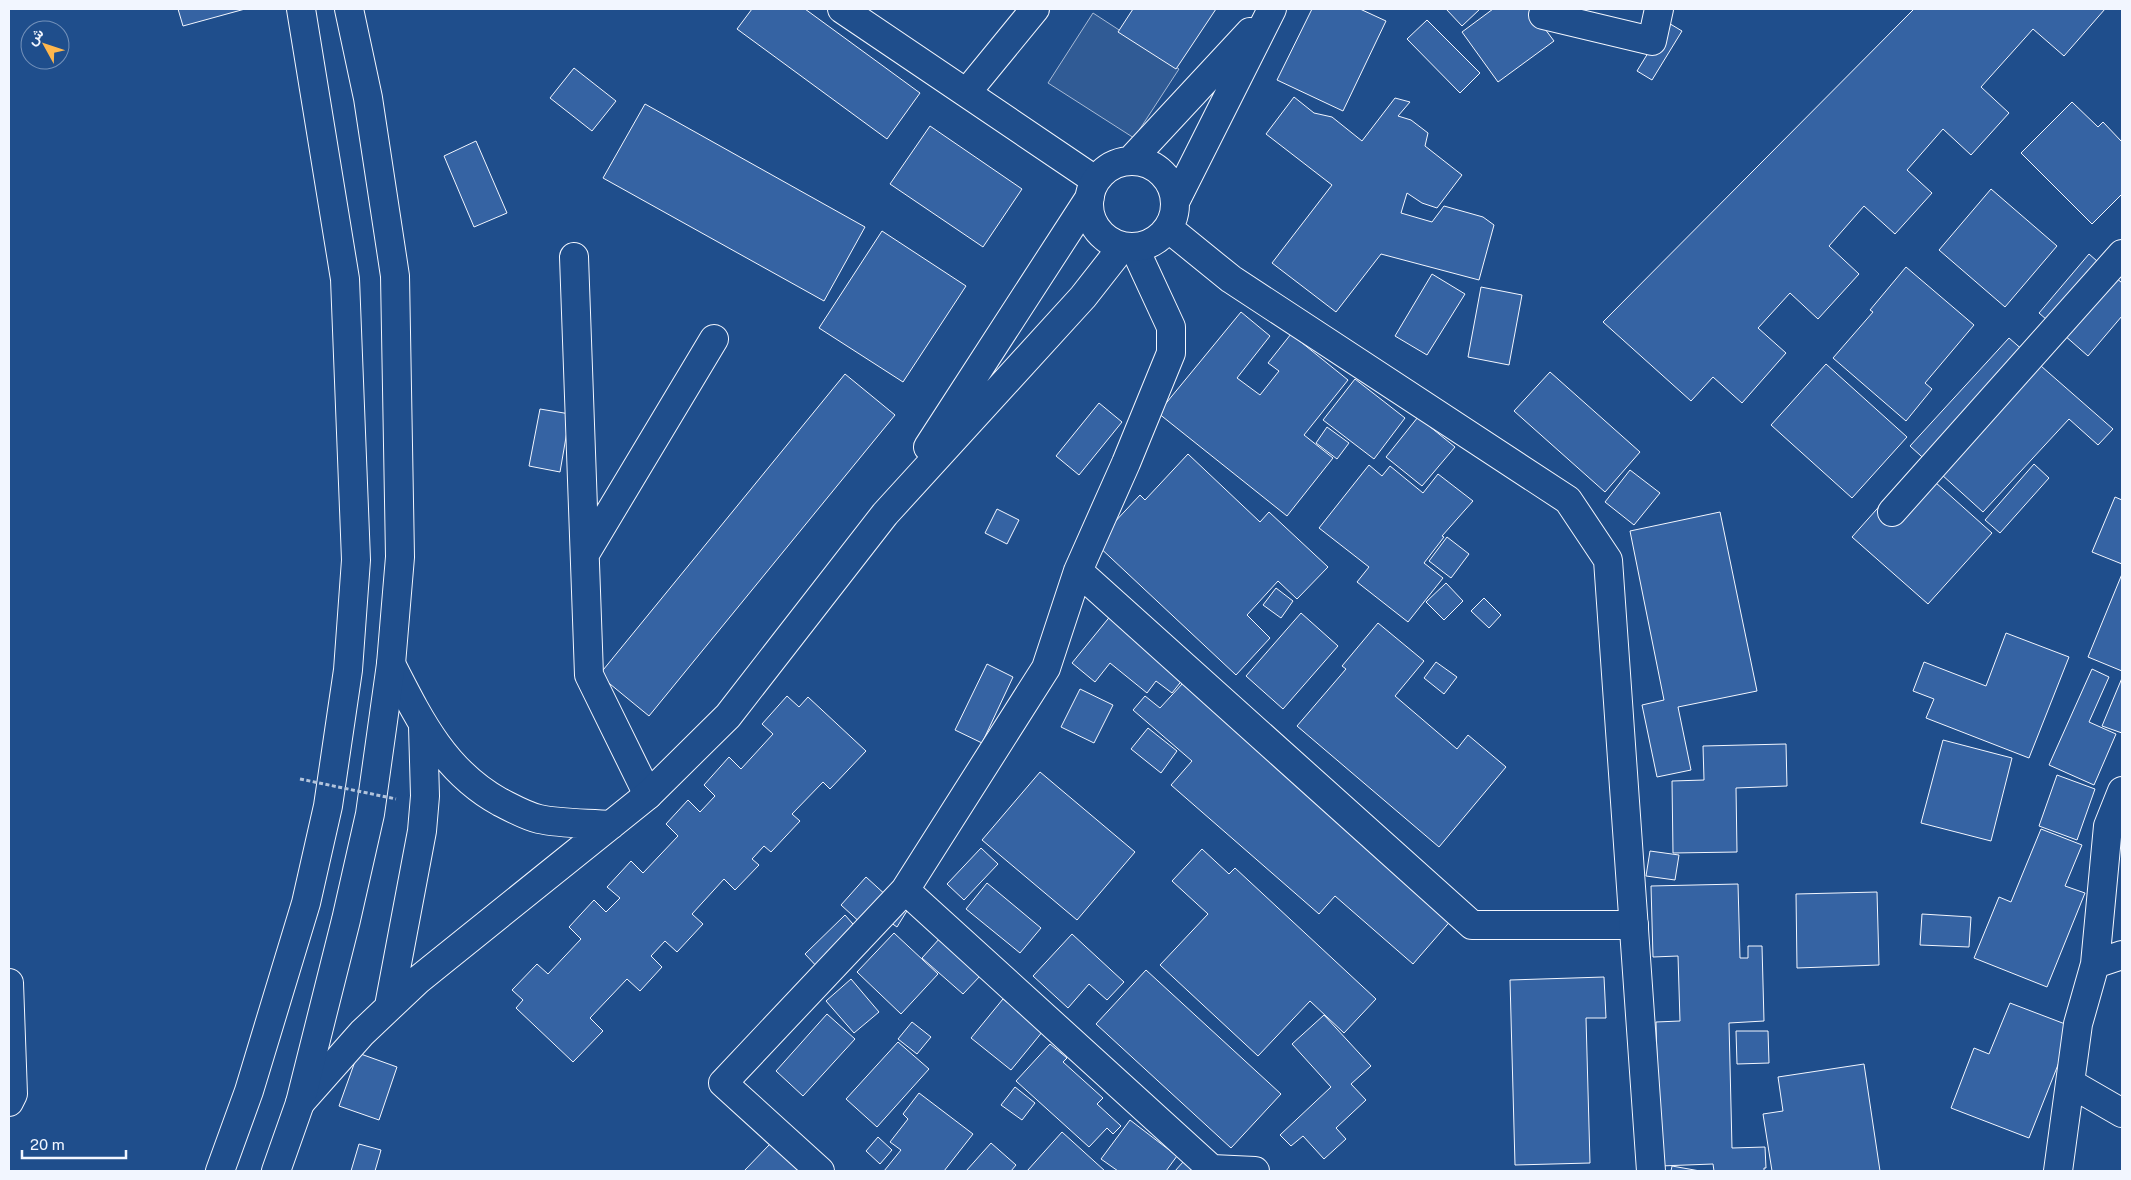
<svg xmlns="http://www.w3.org/2000/svg" width="2131" height="1180" font-family="'Public Sans',Vazirmatn,sans-serif">
<style>
.built{fill:#305b95;stroke:#a8bbd7}
.building{fill:#3563a3;stroke:#f2f6ff}
.lines{fill:none;stroke-linecap:round;stroke-linejoin:round}
.minor-casing{stroke:#f2f6ff;stroke-width:30}
.major-casing{stroke:#f2f6ff;stroke-width:30}
.highway-casing{stroke:#f2f6ff;stroke-width:30}
.minor{stroke:#1f4e8c;stroke-width:28}
.major{stroke:#1f4e8c;stroke-width:28}
.highway{stroke:#1f4e8c;stroke-width:28}
.path-bridge{stroke:#b3c4dc;stroke-width:3;stroke-dasharray:4 2.5;stroke-linecap:butt}
</style>
<rect width="100%" height="100%" fill="#1f4e8c"/>
<path class="built" d="M1093,13L1179,69L1134,138L1048,83Z"/>
<path class="building" d="M178,9H245L183,26Z
M752,9H805L920,93L887,139L737,29Z
M1133,9H1216L1176,69L1118,32Z
M1312,9H1360L1386,21L1343,111L1277,80Z
M1446,9H1480L1462,26Z
M1493,9H1530L1554,41L1498,82L1462,32Z
M1914,9H2105L2064,56L2033,29L1981,87L2009,113L1971,155L1943,129L1907,170L1932,193L1895,234L1864,206L1829,246L1859,274L1818,319L1790,293L1758,328L1786,353L1742,403L1713,377L1691,401L1603,322Z
M1427,20L1480,73L1460,93L1407,39Z
M1667,22L1682,31L1652,80L1637,71Z
M574,68L616,101L592,131L550,98Z
M1294,97L1314,113L1332,117L1362,141L1395,98L1410,102L1398,116L1411,120L1428,133L1425,146L1462,175L1437,208L1422,203L1407,193L1401,213L1432,222L1444,206L1483,217L1494,225L1479,280L1381,254L1336,312L1272,263L1332,185L1266,134Z
M2072,102L2098,127L2103,122L2122,142V194L2092,224L2021,153Z
M645,104L865,227L824,301L603,178Z
M930,126L1022,189L983,247L890,184Z
M476,141L507,213L474,227L444,156Z
M1991,189L2057,246L2005,307L1939,250Z
M882,231L966,286L903,382L819,328Z
M2089,254L2122,283V316L2088,356L2039,313Z
M1906,267L1974,325L1925,383L1932,389L1906,421L1833,358L1873,312L1870,310Z
M1432,274L1465,294L1427,355L1395,336Z
M1481,287L1522,295L1509,365L1468,357Z
M1241,312L1270,336L1237,378L1260,395L1279,371L1268,363L1291,334L1348,380L1304,435L1333,458L1287,516L1158,413Z
M2009,338L2113,429L2098,445L2069,419L1983,512L1910,446Z
M1826,364L1907,437L1852,498L1771,425Z
M1550,372L1640,452L1605,492L1514,411Z
M845,374L895,415L649,716L599,675Z
M1355,379L1405,418L1374,459L1323,420Z
M1099,403L1122,422L1079,475L1056,456Z
M540,409L570,414L560,472L529,466Z
M1418,417L1455,447L1422,486L1386,457Z
M1327,427L1349,443L1337,459L1316,443Z
M1188,454L1260,522L1269,512L1328,567L1297,599L1278,581L1247,615L1270,638L1236,675L1095,543L1140,495L1145,500Z
M2034,464L2049,478L2000,533L1985,520Z
M1369,465L1382,476L1390,466L1423,493L1438,474L1473,501L1442,536L1444,537L1424,563L1443,578L1408,622L1357,582L1369,567L1319,528Z
M1916,465L1992,533L1928,604L1852,537Z
M1630,470L1660,493L1634,525L1605,502Z
M2115,497L2122,500V564L2092,552Z
M997,509L1019,520L1007,544L985,533Z
M1720,512L1757,691L1678,707L1691,770L1657,777L1642,705L1664,700L1630,531Z
M1447,537L1469,554L1451,578L1429,561Z
M2122,574V671L2088,657Z
M1446,583L1463,601L1444,620L1426,602Z
M1276,588L1293,601L1281,618L1263,605Z
M1484,598L1501,615L1489,628L1471,611Z
M1301,613L1338,646L1283,709L1246,676Z
M1112,614L1187,674L1172,693L1156,681L1147,693L1110,663L1095,682L1072,663Z
M1378,623L1424,661L1395,696L1457,749L1468,735L1506,767L1439,847L1297,726L1346,669L1342,666Z
M2006,633L2069,657L2029,758L1926,718L1934,699L1913,691L1924,662L1986,686Z
M1436,662L1457,677L1444,694L1424,678Z
M987,664L1013,677L982,743L955,730Z
M2092,669L2109,677L2089,722L2116,734L2094,785L2049,765Z
M2122,678V733L2102,726Z
M1183,683L1453,918L1413,964L1335,896L1319,914L1171,785L1192,761L1133,710L1145,696L1160,708Z
M1080,689L1113,705L1094,743L1061,727Z
M787,696L799,707L808,697L866,751L830,789L823,782L792,814L800,821L771,852L764,846L752,859L759,865L735,890L724,879L692,914L703,924L677,952L665,941L651,956L662,967L640,991L627,979L590,1018L603,1031L573,1062L516,1008L523,1000L512,990L537,964L548,974L581,939L569,927L594,900L606,912L620,898L607,887L631,861L643,873L678,836L666,824L688,800L700,812L715,796L704,785L729,757L741,769L773,734L762,724Z
M1148,728L1177,751L1161,773L1131,749Z
M1943,740L2012,758L1991,841L1921,823Z
M1786,744L1787,786L1736,788L1737,852L1673,853L1672,781L1704,780L1703,746Z
M1040,772L1135,852L1077,920L982,840Z
M2057,775L2095,789L2077,840L2039,826Z
M2041,829L2082,845L2065,886L2085,893L2047,987L1974,958L1999,897L2011,902Z
M981,848L998,864L964,900L947,884Z
M1202,849L1229,874L1235,868L1376,999L1344,1033L1310,1001L1258,1056L1160,965L1208,914L1172,881Z
M1650,851L1679,855L1675,880L1646,876Z
M866,877L888,897L863,925L841,905Z
M987,883L1041,928L1020,953L966,909Z
M1738,884L1740,958H1748V946H1762L1764,1021L1729,1023L1732,1148L1765,1147L1766,1168H1764V1171H1714L1713,1164L1660,1166L1656,1022L1680,1021L1678,956L1653,957L1651,886Z
M1877,892L1879,965L1797,968L1796,894Z
M910,906L897,927L884,918Z
M1922,914L1971,917L1969,947L1920,945Z
M845,915L860,932L820,970L805,954Z
M894,933L938,974L901,1014L857,972Z
M1072,934L1124,982L1107,1000L1089,984L1068,1008L1033,976Z
M940,938L981,975L963,994L922,958Z
M1146,970L1281,1094L1231,1148L1096,1024Z
M1604,977L1606,1018H1586L1590,1163L1515,1165L1510,980Z
M851,979L879,1012L854,1033L826,1001Z
M1003,999L1043,1031L1011,1070L971,1038Z
M2010,1003L2073,1027L2029,1138L1951,1108L1974,1048L1989,1054Z
M827,1014L855,1039L803,1096L776,1071Z
M1324,1015L1371,1066L1351,1084L1366,1100L1336,1128L1346,1139L1324,1159L1303,1136L1291,1146L1280,1135L1331,1087L1292,1044Z
M912,1022L931,1037L917,1054L898,1039Z
M1736,1031H1768L1769,1063L1737,1064Z
M898,1042L929,1069L877,1127L846,1099Z
M1050,1044L1067,1058L1063,1062L1103,1098L1097,1104L1121,1126L1113,1134L1107,1128L1089,1147L1016,1081Z
M358,1053L397,1067L379,1120L339,1106Z
M1864,1064L1880,1171H1772L1763,1114L1783,1111L1778,1077Z
M1015,1087L1035,1103L1022,1120L1001,1105Z
M919,1093L973,1134L944,1171H884L901,1150L890,1142L908,1119L903,1114Z
M1130,1120L1177,1156L1166,1171H1118L1101,1159Z
M1062,1132L1105,1171H1027Z
M878,1137L892,1150L880,1164L866,1151Z
M991,1143L1016,1165L1011,1171H966Z
M359,1144L381,1150L375,1171H351Z
M770,1144L799,1171H744Z
M1183,1162L1194,1171H1175Z
M1672,1166L1700,1171H1671Z"/>
<g class="lines">
<g class="minor-casing">
<path id="minor" d="M842,9L1095,180
M1543,15L1652,41L1659,9
M967,92L1035,9
M574,257L589,675L648,795
M1892,512L2122,254
M585,554L714,339
M1078,571L1472,925H1634
M905,890L1214,1171
M2095,964L2122,955
M9,983L13,1094L9,1102
M2070,1083L2122,1113
M1212,1169L1255,1171
M820,1171L723,1083L905,890L1046,668L1078,571L1126,463L1171,353V327L1134,247
M2058,1171L2078,1024L2095,964L2108,826L2122,791"/>
</g>
<g class="major-casing">
<path id="major" d="M1131,160L1250,32
M1089 204a43 43 0 1 1 86 0a43 43 0 1 1-86 0Z
M1175,202L1272,9
M1168,228L1231,279L1568,500L1608,560L1651,1171
M928,447L1090,197
M391,664C419,719 444,771 500,802C512,808 526,816 539,819C562,824 588,823 611,825
M389,1006L422,831L425,796L423,726
M300,1103L362,1033L418,980L648,795L728,716L885,514L1083,297L1123,246"/>
</g>
<g class="highway-casing">
<path id="highway" d="M220,1171L249,1091L306,903L328,806L348,670L356,560L345,279L301,9
M276,1171L300,1103L346,920L370,814L391,664L400,557L395,276L368,98L349,9"/>
</g>
<use href="#minor" class="minor"/>
<use href="#major" class="major"/>
<use href="#highway" class="highway"/>
<path class="path-bridge" d="M300,779L396,799"/>
</g>
<rect width="2131" height="1180" fill="none" stroke="#f2f6ff" stroke-width="20"/>
<g transform="translate(45 45) rotate(310)"><circle r="24" fill="#1f4e8c" stroke="#7391ba"/>
<path d="M0-4L9 19L0 12L-9 19Z" fill="#ffb74d"/>
<text y="-8" font-size="14" font-weight="bold" text-anchor="middle" fill="#f2f6ff">ش</text>
</g>
<path d="M22 1150v8h104v-8" fill="none" stroke="#f2f6ff" stroke-width="2.5"/>
<text x="30" y="1150" font-size="15" fill="#f2f6ff" stroke="#1f4e8c" stroke-width="4" paint-order="stroke">20 m</text>
</svg>
